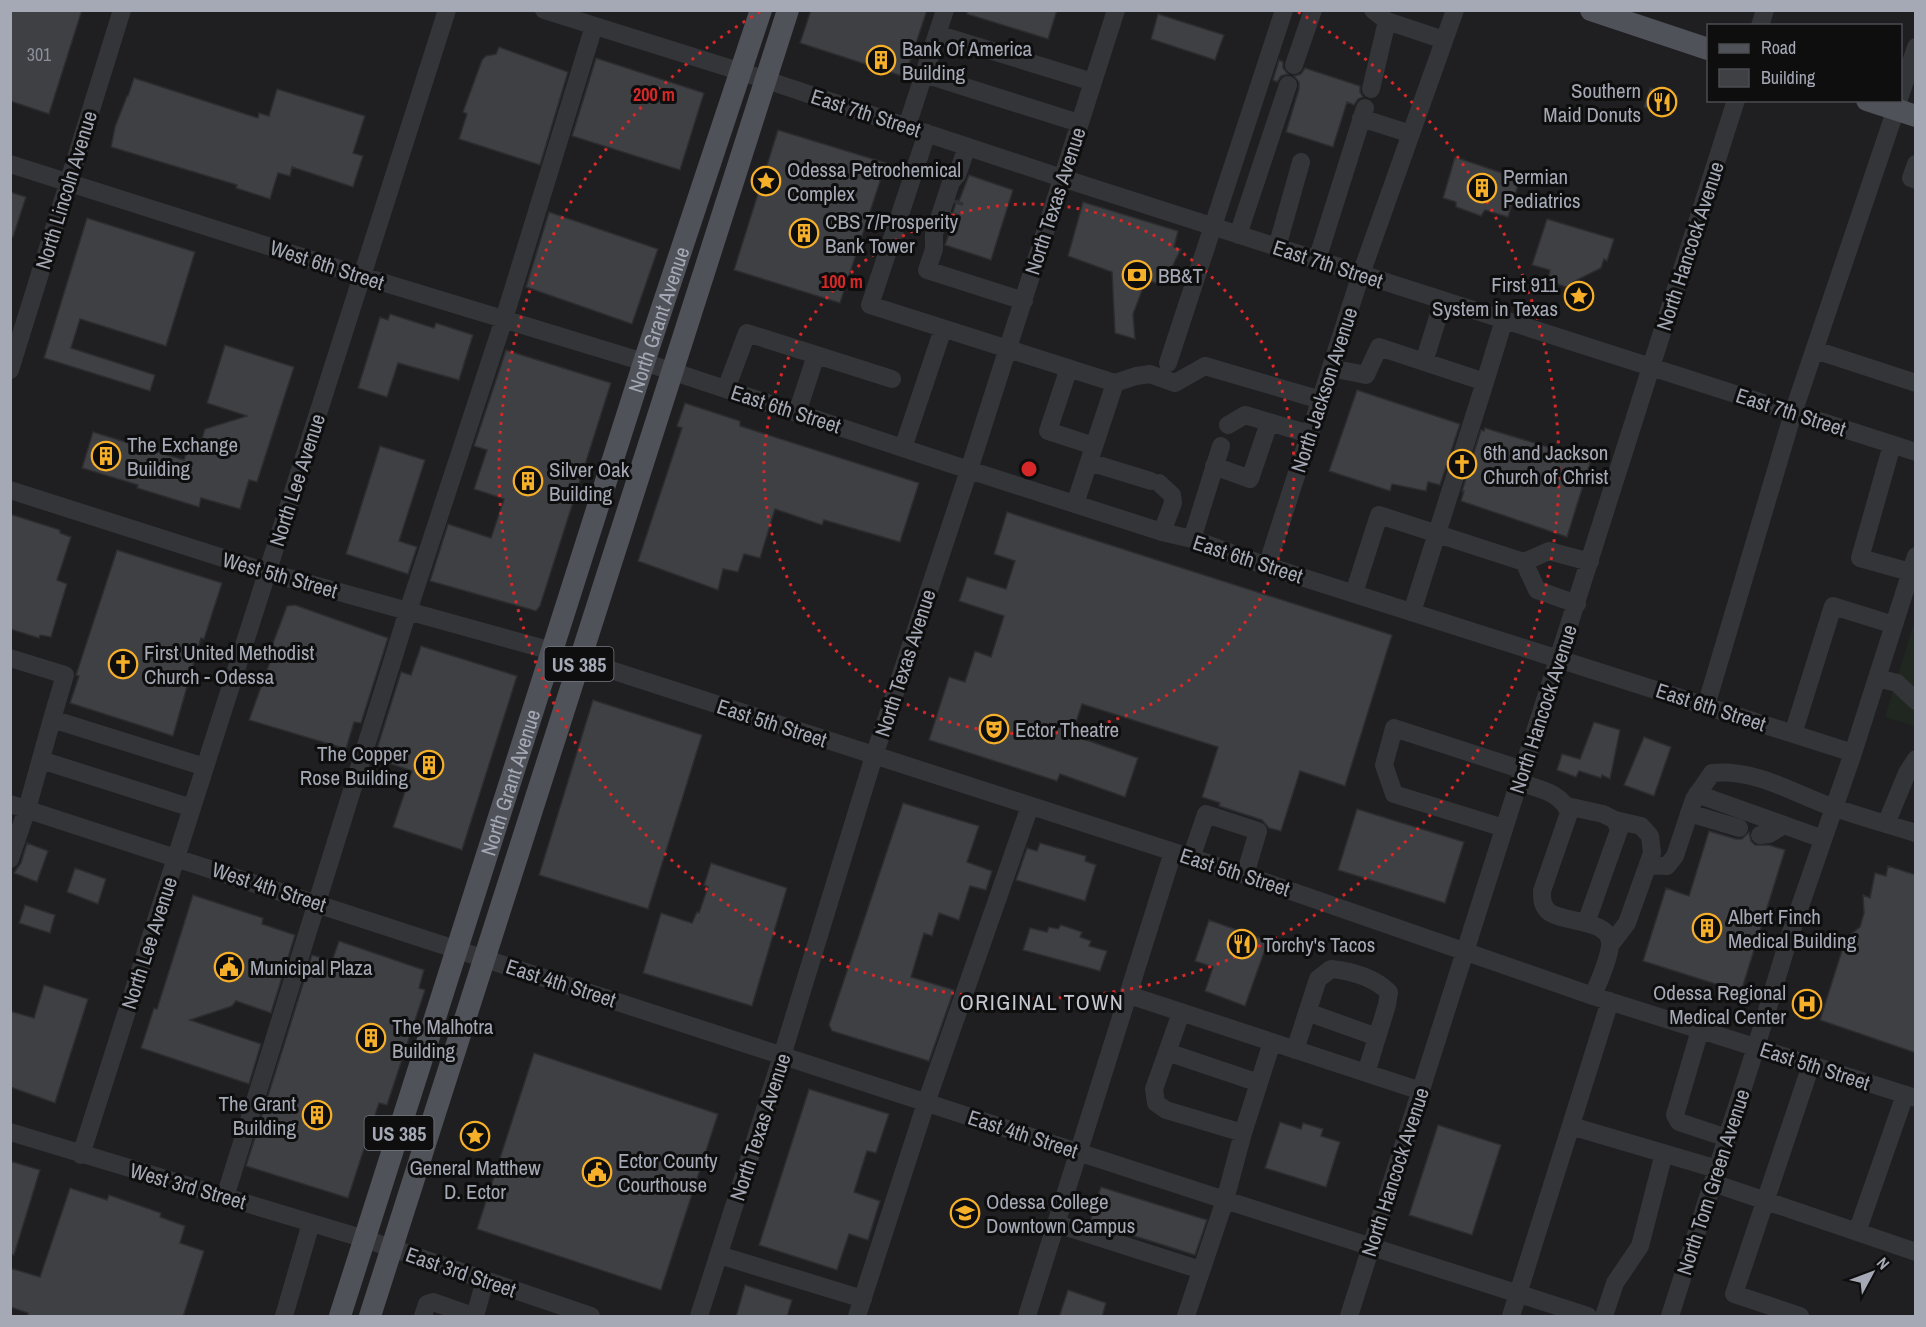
<svg xmlns="http://www.w3.org/2000/svg" width="1926" height="1327" font-family="'Archivo Narrow',sans-serif">
<style>
.built{fill:#1f1f21;fill-rule:evenodd}
.green{fill:#1f2720}
.building{fill:#3f4044;stroke:#2d2d30;stroke-width:1.5}
.lines{fill:none;stroke-linecap:round;stroke-linejoin:round}
.minor-tunnel{stroke:#303134;stroke-width:18;stroke-dasharray:18 9;stroke-linecap:butt}
.minor{stroke:#343539;stroke-width:18}
.major{stroke:#505259;stroke-width:22}
.ring{fill:none;stroke:#d62828;stroke-width:3;stroke-dasharray:3 6}
.labels{text-anchor:middle;dominant-baseline:central;stroke-width:6;stroke-linejoin:round;paint-order:stroke}
.number-label{font-size:18px;fill:#8b8f99}
.shield{fill:#0e0e0f;stroke:#777a83;stroke-width:1.5}
.shield-label{font-size:20px;font-weight:bold;fill:#a4a9b5}
.poi-label{font-size:21px;fill:#a4a9b5;stroke:#0e0e0f;text-anchor:start}
.street-label{font-size:21px;fill:#a4a9b5;stroke:#0e0e0f}
.neighbourhood-label{font-size:22px;letter-spacing:1.5px;fill:#c5c8d1;stroke:#0e0e0f}
.centre{fill:#d62828;stroke:#0e0e0f;stroke-width:3}
.ring-label{font-size:18px;text-anchor:middle;font-weight:bold;fill:#d62828;stroke:#0e0e0f;stroke-width:6;stroke-linejoin:round;paint-order:stroke}
</style>
<rect width="100%" height="100%" fill="#131314"/>
<path class="built" d="M10,11H1915V1316H11ZM1708,26H1900V100H1708Z"/>
<path class="green" d="M1915,620V726L1885,717Z"/>
<path class="building" d="M10,10H82L49,114L10,101Z
M811,10H927L905,77L800,43Z
M967,10H1057L1048,39L967,14Z
M1158,14L1224,35L1215,60L1151,39Z
M499,47L568,72L540,165L459,139L467,114L463,112L482,60L486,56L496,54Z
M596,58L704,93L680,170L572,136Z
M1279,60L1283,62V68L1288,74L1281,76L1277,82L1273,80Z
M1305,68L1360,86V92L1363,97L1358,99L1354,105L1347,102L1333,147L1286,132L1299,89V82L1294,76L1301,74Z
M134,78L258,118L259,113L269,116L277,89L365,116L353,153L363,156L353,187L292,167L290,176L278,173L270,199L236,188L237,185L111,147L115,127L127,96H128Z
M1650,88L1678,96L1671,115L1644,107Z
M778,130L886,163L840,303L734,270Z
M1455,157L1520,179L1508,217L1485,210L1481,216L1456,207V202L1443,198Z
M969,175L1013,190L991,260L945,245L950,231L947,230L957,200L959,201Z
M10,192L26,197L13,237L10,236Z
M1083,202L1178,231L1174,247L1181,249L1172,267L1166,269L1162,285L1146,280L1133,314L1135,339L1115,333L1112,272L1068,256Z
M549,212L658,249L632,324L526,287Z
M87,218L195,252L166,346L80,319L71,348L155,375L150,391L44,358Z
M1547,219L1614,239L1607,261L1604,259L1601,268L1571,283L1569,288L1548,281L1550,270L1532,265Z
M390,314L434,328L436,323L473,335L459,380L398,363L387,397L358,388L380,317L388,320Z
M225,345L294,367L257,482L249,480L240,509L201,498L199,507L137,488L138,485L82,468L93,432L184,460L190,440L201,442L205,429L247,416L207,403Z
M506,350L611,383L540,606L536,611L430,581L448,524L491,538L504,499L474,489L487,450L474,446Z
M1357,390L1460,424L1440,485L1428,482L1426,491L1392,484L1390,491L1329,471Z
M685,403L740,421V426L919,483L900,542L824,520L822,525L775,509L760,558L744,554L738,572L723,569L718,590L638,561L682,428L677,426Z
M1485,428L1591,460L1567,537L1461,501L1464,491H1462L1481,430L1484,431Z
M380,446L425,460L399,541L417,547L408,574L346,554Z
M1007,512L1392,635L1345,786L1300,771L1281,831L1269,828L1262,820L1219,806L1220,803L1202,797L1218,747L1082,704L1072,735L1138,758L1125,797L1060,774L1057,781L929,740L949,677L965,682L975,651L991,657L1004,616L959,601L967,577L1006,589L1015,561L994,554Z
M10,514L60,530V533L71,537L57,580L67,584L51,637L40,635L39,638L10,629Z
M117,550L222,583L204,639L201,638L173,736L70,703L79,676L76,675Z
M295,605L388,638L361,723L354,722L346,749L249,720L270,662L267,659L287,606Z
M421,646L517,676L462,850L393,827L412,771L374,758L401,672L411,675Z
M593,700L702,735L648,909L539,875Z
M1594,722L1620,730L1610,779L1602,775L1601,778L1579,771L1576,777L1557,770L1562,754L1580,759Z
M1644,737L1671,747L1654,796L1624,785Z
M903,803L979,826L967,862L992,871L986,890L970,886L959,920L939,913L932,936L924,933L911,977L954,990L929,1061L832,1031L829,1025Z
M1357,809L1464,842L1445,903L1338,870Z
M1709,831L1736,839H1742L1749,832L1751,841L1755,845H1769L1785,850L1741,992L1643,961L1666,888L1689,896Z
M27,843L48,851L37,882L14,873L21,863Z
M1040,843L1086,856L1085,861L1096,865L1085,901L1016,880L1027,848L1037,851Z
M711,863L787,888L752,1006L643,973L661,913L692,923L697,912L699,913L708,887L704,885Z
M1888,866L1916,875V1053L1820,1020L1846,938L1860,927L1864,913L1863,895L1870,898L1875,873L1886,876Z
M75,868L106,879L98,904L67,892Z
M193,895L263,918L262,924L295,935L271,1013L236,1001L232,1006L190,1020L261,1044L249,1084L141,1048L154,1008L157,1009Z
M25,905L55,915L50,933L19,923Z
M1209,920L1268,941L1245,1006L1205,991L1213,967L1195,961Z
M1061,925L1082,932L1080,937L1091,941L1089,946L1107,951L1100,971L1023,950L1030,928L1047,932L1049,927L1058,929Z
M339,941L424,970L419,988L425,990L387,1105L379,1103L348,1198L246,1166L312,955L332,961Z
M44,985L88,999L55,1103L10,1087V1011L34,1018Z
M534,1053L718,1114L661,1290L477,1229Z
M809,1089L889,1114L876,1153L867,1151L854,1192L880,1201L868,1240L849,1234L837,1270L759,1245Z
M1280,1122L1301,1129L1303,1123L1323,1129L1321,1136L1340,1142L1326,1187L1265,1168Z
M1438,1125L1501,1145L1472,1235L1409,1215Z
M10,1161L40,1170L14,1255L10,1254Z
M1101,1187L1207,1220L1195,1255L1090,1222Z
M70,1188L107,1200L109,1195L161,1213L160,1217L185,1226L180,1243L204,1251L183,1317H27L28,1313L10,1307V1268L40,1277Z
M745,1285L792,1300L787,1317H736Z
M1068,1290L1106,1303L1102,1317H1059Z"/>
<g class="lines">
<path class="minor-tunnel" d="M946,229L955,200"/>
<path class="minor" d="M544,10L742,72L1062,178L1916,452
M1373,10L1387,21L1444,40
M1760,26L1765,10
M937,34L1093,82
M1294,65L1313,10
M924,74L1079,123
M1371,89L1387,21
M1900,96L1916,47
M1361,118L1411,134
M907,126L945,10
M927,133L870,305L1115,383L1136,376L1150,374L1175,383L1205,366L1321,400
M967,147L957,175L951,182L934,234V249L927,270L1024,301
M10,164L362,276L644,362L969,470L1162,532L1192,539L1267,566L1853,753
M1916,164L1911,178L1916,180
M1238,235L1288,85
M1277,247L1301,162
M1317,260L1365,108
M1815,350L1916,383
M1424,362L1443,301
M1168,363L1284,10
M1069,368L1048,431L1094,446
M1331,368L1366,375L1379,347L1485,382L1412,612
M10,370L122,10
M1485,382L1504,320
M726,389L747,333L892,379
M797,413L816,355
M1228,425L1245,415L1309,434
M1892,445L1860,558L1910,572
M903,448L943,329
M1089,462L1151,481
M1214,466L1250,479L1269,423
M1159,483L1172,495L1173,503L1162,532
M10,490L267,572L552,651L1245,875L1593,996L1916,1098
M1075,504L1115,383
M1192,539L1221,446
M1524,562L1537,590L1577,604
M1267,566L1361,274L1455,10
M1354,593L1379,515L1524,562L1549,551L1590,562
M10,658L65,675L52,719
M1877,678L1897,683L1916,701
M1706,706L1793,413L1899,100
M1793,734L1833,606L1894,625
M41,760L192,808
M1519,782C1538,789 1562,792 1569,813L1542,891C1542,899 1542,906 1549,912C1563,923 1614,919 1610,946C1608,963 1599,980 1593,996
M1697,794L1823,839
M10,804L1225,1200L1588,1316
M1567,806L1603,814L1615,820L1619,830L1586,923
M1689,813L1739,828
M1886,824L1907,773L1916,759
M1504,828L1394,794L1384,765L1394,728L1523,770
M1760,835L1769,834L1784,825
M1191,858L1206,814L1258,831L1245,875
M10,859L27,809L52,719L205,767
M1648,865L1667,866L1675,856L1694,799L1712,773C1759,769 1793,794 1835,808C1862,817 1889,825 1916,833
M1611,944L1627,923L1652,853L1650,836L1641,826L1615,820
M1129,995L1421,1091
M1307,1012L1377,1037
M1181,1013L1154,1089L1156,1103L1166,1110L1243,1133
M1700,1030L1675,1115L1679,1122L1727,1138
M1295,1050L1318,979L1331,969C1352,971 1374,978 1389,992L1387,1005L1366,1073
M1167,1052L1259,1083
M1571,1126L1717,1169
M10,1132L365,1239L591,1316
M81,1155L447,10
M1713,1183L1916,1252
M225,1197L408,611L504,319L594,26
M1057,1224L1201,1270
M1857,1232L1905,1095
M719,1255L863,1299
M284,1316L311,1223
M423,1316L427,1304L433,1302L473,1316
M475,1316L485,1280
M699,1316L782,1056L874,756L969,470L1116,10
M857,1316L926,1103L1030,806
M1027,1316L1173,852
M1186,1316L1225,1200L1243,1133L1272,1042
M1349,1316L1736,100
M1511,1316L1610,1001
M1604,1316L1615,1283L1640,1246L1664,1153
M1670,1316L1756,1047L1788,941L1853,753L1916,556
M1800,1316L1734,1294L1811,1065"/>
<g class="major">
<path d="M1591,10L1708,49"/>
<path d="M1867,100L1916,116"/>
<path id="s1" d="M340,1316L644,362L761,10"/>
<path d="M370,1316L788,10"/>
</g>
</g>
<g class="ring">
<circle cx="1029" cy="469" r="265"/>
<path d="M1298 12A530 530 0 1 1 760 12"/>
</g>
<defs>
<g id="building-ring" transform="scale(1.5)"><circle r="9.5" fill="#0e0e0f" stroke="#f6af29" stroke-width="1.5"/><path d="M-4-6H4V6H1V3H-1V6H-4ZM-2.5-4.3h1.7v1.8h-1.7ZM.8-4.3h1.7v1.8H.8ZM-2.5-1h1.7V.8h-1.7ZM.8-1h1.7V.8H.8Z" fill="#f6af29"/></g>
<g id="restaurant-ring" transform="scale(1.5)"><circle r="9.5" fill="#0e0e0f" stroke="#f6af29" stroke-width="1.5"/><path d="M-5-6h1v4h1v-4h1v4h1v-4h1v5L-1.5 .5V6h-2V.5L-5-1ZM5-6V6H3V1.5H1.5Q1.5-4 5-6Z" fill="#f6af29"/></g>
<g id="sight-ring" transform="scale(1.5)"><circle r="9.5" fill="#0e0e0f" stroke="#f6af29" stroke-width="1.5"/><path d="M0-6L1.8-2.2L6-1.7L2.9 1.2L3.7 5.4L0 3.3L-3.7 5.4L-2.9 1.2L-6-1.7L-1.8-2.2Z" fill="#f6af29"/></g>
<g id="bank-ring" transform="scale(1.5)"><circle r="9.5" fill="#0e0e0f" stroke="#f6af29" stroke-width="1.5"/><path d="M-6-4H6V4H-6ZM0-2.3a2.3 2.3 0 1 0 0 4.6a2.3 2.3 0 1 0 0-4.6Z" fill="#f6af29"/></g>
<g id="church-ring" transform="scale(1.5)"><circle r="9.5" fill="#0e0e0f" stroke="#f6af29" stroke-width="1.5"/><path d="M-1.2-6h2.4v3.5h3.3v2.4h-3.3V6h-2.4V-.1h-3.3v-2.4h3.3Z" fill="#f6af29"/></g>
<g id="theatre-ring" transform="scale(1.5)"><circle r="9.5" fill="#0e0e0f" stroke="#f6af29" stroke-width="1.5"/><path d="M-5-5.5Q0-4 5-5.5V0Q5 5 0 6Q-5 5-5 0ZM-3.3-2.5H-1v1.5H-3.3ZM1-2.5H3.3v1.5H1ZM-2.8 1Q0 5.5 2.8 1Z" fill="#f6af29"/></g>
<g id="civic-ring" transform="scale(1.5)"><circle r="9.5" fill="#0e0e0f" stroke="#f6af29" stroke-width="1.5"/><path d="M-.6-6.5H3V-4.5H.6V-3L4-1V1h2V6H-6V1h2V-1L-.6-3ZM-1.2 2.5V6h2.4V2.5Z" fill="#f6af29"/></g>
<g id="hospital-ring" transform="scale(1.5)"><circle r="9.5" fill="#0e0e0f" stroke="#f6af29" stroke-width="1.5"/><path d="M-5-5h3v3.5h4V-5h3V5h-3V1.5h-4V5h-3Z" fill="#f6af29"/></g>
<g id="university-ring" transform="scale(1.5)"><circle r="9.5" fill="#0e0e0f" stroke="#f6af29" stroke-width="1.5"/><path d="M0-5L7-2L0 1L-7-2ZM-4 1L0 2.5L4 1V4Q0 6-4 4Z" fill="#f6af29"/></g>
</defs>
<g fill-rule="evenodd">
<use href="#building-ring" x="881" y="60"/>
<use href="#restaurant-ring" x="1662" y="102"/>
<use href="#sight-ring" x="766" y="181"/>
<use href="#building-ring" x="1482" y="188"/>
<use href="#building-ring" x="804" y="233"/>
<use href="#bank-ring" x="1137" y="275"/>
<use href="#sight-ring" x="1579" y="296"/>
<use href="#building-ring" x="106" y="456"/>
<use href="#church-ring" x="1462" y="464"/>
<use href="#building-ring" x="528" y="481"/>
<use href="#church-ring" x="123" y="664"/>
<use href="#theatre-ring" x="994" y="729"/>
<use href="#building-ring" x="429" y="765"/>
<use href="#building-ring" x="1707" y="928"/>
<use href="#restaurant-ring" x="1242" y="944"/>
<use href="#civic-ring" x="229" y="967"/>
<use href="#hospital-ring" x="1807" y="1004"/>
<use href="#building-ring" x="371" y="1038"/>
<use href="#building-ring" x="317" y="1115"/>
<use href="#sight-ring" x="475" y="1136"/>
<use href="#civic-ring" x="597" y="1172"/>
<use href="#university-ring" x="965" y="1213"/>
</g>
<g class="labels">
<g class="number-label">
<text x="39" y="54">301</text>
</g>
<g class="shield">
<rect x="544.5" y="647" width="69" height="34" rx="4.5"/>
<rect x="364.5" y="1116" width="69" height="34" rx="4.5"/>
</g>
<g class="shield-label">
<text x="579" y="664">US 385</text>
<text x="399" y="1133">US 385</text>
</g>
<g class="poi-label">
<text x="902" y="48">Bank Of America<tspan x="902" dy="24">Building</tspan></text>
<text x="1641" y="90" text-anchor="end">Southern<tspan x="1641" dy="24">Maid Donuts</tspan></text>
<text x="787" y="169">Odessa Petrochemical<tspan x="787" dy="24">Complex</tspan></text>
<text x="1503" y="176">Permian<tspan x="1503" dy="24">Pediatrics</tspan></text>
<text x="825" y="221">CBS 7/Prosperity<tspan x="825" dy="24">Bank Tower</tspan></text>
<text x="1158" y="275">BB&amp;T</text>
<text x="1558" y="284" text-anchor="end">First 911<tspan x="1558" dy="24">System in Texas</tspan></text>
<text x="127" y="444">The Exchange<tspan x="127" dy="24">Building</tspan></text>
<text x="1483" y="452">6th and Jackson<tspan x="1483" dy="24">Church of Christ</tspan></text>
<text x="549" y="469">Silver Oak<tspan x="549" dy="24">Building</tspan></text>
<text x="144" y="652">First United Methodist<tspan x="144" dy="24">Church - Odessa</tspan></text>
<text x="1015" y="729">Ector Theatre</text>
<text x="408" y="753" text-anchor="end">The Copper<tspan x="408" dy="24">Rose Building</tspan></text>
<text x="1728" y="916">Albert Finch<tspan x="1728" dy="24">Medical Building</tspan></text>
<text x="1263" y="944">Torchy's Tacos</text>
<text x="250" y="967">Municipal Plaza</text>
<text x="1786" y="992" text-anchor="end">Odessa Regional<tspan x="1786" dy="24">Medical Center</tspan></text>
<text x="392" y="1026">The Malhotra<tspan x="392" dy="24">Building</tspan></text>
<text x="296" y="1103" text-anchor="end">The Grant<tspan x="296" dy="24">Building</tspan></text>
<text x="618" y="1160">Ector County<tspan x="618" dy="24">Courthouse</tspan></text>
<text x="475" y="1167" text-anchor="middle">General Matthew<tspan x="475" dy="24">D. Ector</tspan></text>
<text x="986" y="1201">Odessa College<tspan x="986" dy="24">Downtown Campus</tspan></text>
</g>
<g class="street-label">
<text transform="translate(866 113) rotate(18)">East 7th Street</text>
<text transform="translate(66 190) rotate(-73)">North Lincoln Avenue</text>
<text transform="translate(1055 201) rotate(-72)">North Texas Avenue</text>
<text transform="translate(1690 246) rotate(-72)">North Hancock Avenue</text>
<text transform="translate(1328 264) rotate(18)">East 7th Street</text>
<text transform="translate(327 265) rotate(18)">West 6th Street</text>
<text stroke="none"><textPath href="#s1" startOffset="1046">North Grant Avenue</textPath></text>
<text transform="translate(1324 390) rotate(-72)">North Jackson Avenue</text>
<text transform="translate(786 409) rotate(18)">East 6th Street</text>
<text transform="translate(1791 412) rotate(18)">East 7th Street</text>
<text transform="translate(297 480) rotate(-72)">North Lee Avenue</text>
<text transform="translate(1248 559) rotate(18)">East 6th Street</text>
<text transform="translate(280 575) rotate(16)">West 5th Street</text>
<text transform="translate(905 663) rotate(-72)">North Texas Avenue</text>
<text transform="translate(1711 707) rotate(18)">East 6th Street</text>
<text transform="translate(1543 709) rotate(-72)">North Hancock Avenue</text>
<text transform="translate(772 723) rotate(18)">East 5th Street</text>
<text stroke="none"><textPath href="#s1" startOffset="560">North Grant Avenue</textPath></text>
<text transform="translate(1235 872) rotate(18)">East 5th Street</text>
<text transform="translate(269 887) rotate(18)">West 4th Street</text>
<text transform="translate(149 943) rotate(-72)">North Lee Avenue</text>
<text transform="translate(561 983) rotate(18)">East 4th Street</text>
<text transform="translate(1815 1066) rotate(18)">East 5th Street</text>
<text transform="translate(760 1127) rotate(-72)">North Texas Avenue</text>
<text transform="translate(1023 1134) rotate(18)">East 4th Street</text>
<text transform="translate(1395 1172) rotate(-72)">North Hancock Avenue</text>
<text transform="translate(1713 1182) rotate(-72)">North Tom Green Avenue</text>
<text transform="translate(188 1186) rotate(16)">West 3rd Street</text>
<text transform="translate(461 1272) rotate(19)">East 3rd Street</text>
</g>
<g class="neighbourhood-label">
<text x="1042" y="1002">ORIGINAL TOWN</text>
</g>
</g>
<circle cx="1029" cy="469" r="9" class="centre"/>
<g class="ring-label">
<text x="654" y="101">200 m</text>
<text x="842" y="288">100 m</text>
</g>
<rect width="1926" height="1327" fill="none" stroke="#a4a9b5" stroke-width="24"/>
<rect x="1707" y="24" width="195" height="78" fill="#0e0e0f" stroke="#4a4c51" stroke-width="1.5"/>
<rect x="1719" y="44" width="30" height="9" fill="#505259" stroke="#4a4c51" stroke-width="1.5"/>
<text x="1761" y="54" font-size="18" fill="#a4a9b5">Road</text>
<rect x="1719" y="69" width="30" height="18" fill="#3f4044" stroke="#4a4c51" stroke-width="1.5"/>
<text x="1761" y="84" font-size="18" fill="#a4a9b5">Building</text>
<g transform="translate(1872 1273) rotate(49)" stroke="#0e0e0f" stroke-width="4.5" paint-order="stroke">
<path d="M0-4.5L10 22L0 15L-10 22Z" fill="#a4a9b5"/>
<text y="-9" font-size="16" font-weight="bold" text-anchor="middle" fill="#a4a9b5">N</text>
</g>
</svg>
